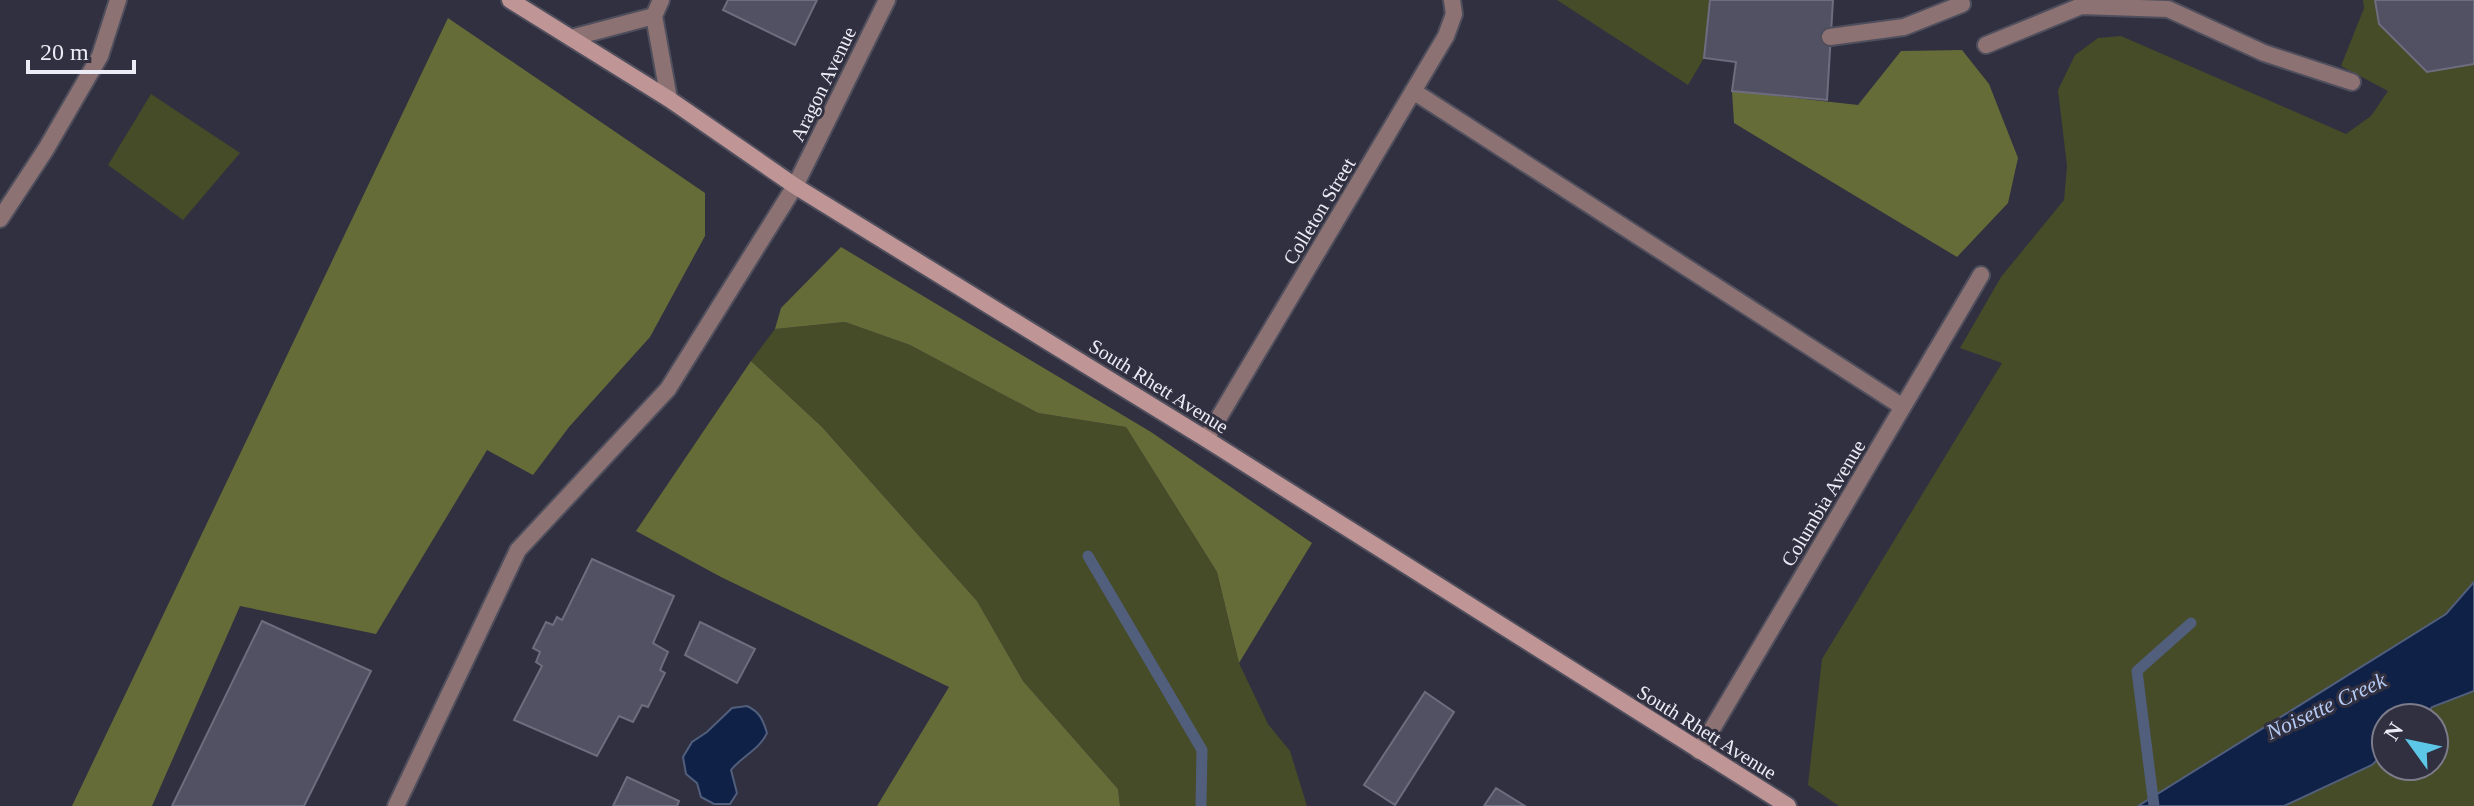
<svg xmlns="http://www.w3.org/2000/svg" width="2474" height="806" font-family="Georgia,serif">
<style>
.green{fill:#464b28}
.forest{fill:#666c38}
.water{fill:#0f2147;stroke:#515e7c;stroke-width:2}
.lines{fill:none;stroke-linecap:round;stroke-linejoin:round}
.stream{stroke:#515e7c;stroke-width:11}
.building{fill:#525163;stroke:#6e6d7f;stroke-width:2}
.lane-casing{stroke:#4f4e5d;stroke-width:20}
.street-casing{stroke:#4f4e5d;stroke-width:20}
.secondary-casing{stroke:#4f4e5d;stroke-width:20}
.lane{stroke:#8c7272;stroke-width:16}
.street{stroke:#8c7272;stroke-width:16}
.secondary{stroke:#bf9595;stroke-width:16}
.labels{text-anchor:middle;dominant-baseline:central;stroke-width:6;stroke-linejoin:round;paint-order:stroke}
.street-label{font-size:20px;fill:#ececf6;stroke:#313040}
.water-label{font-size:22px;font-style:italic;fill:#b5caf3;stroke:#313040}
</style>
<rect width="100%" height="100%" fill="#313040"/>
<path class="green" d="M1557,0H1710L1704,58L1688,85Z
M2363,0H2474V582L2446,614L2138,806H1839L1808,785L1822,659L2002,363L1960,348L2001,277L2064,200L2067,166L2058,90L2075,55L2098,38L2121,36L2346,134L2371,116L2388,91L2341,66L2364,8Z
M151,94L240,153L183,220L108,165Z
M845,322L910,345L1038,413L1126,427L1217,572L1239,663L1268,724L1290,751L1307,806H1120L1118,789L1023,681L977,601L822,427L751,361L775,329Z
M2474,691V806H2284L2372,765L2386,751V766H2434V718H2421L2432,707Z"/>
<path class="forest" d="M448,18L705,193V236L650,337L569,427L533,475L487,450L376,634L240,606L152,806H72Z
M1962,50L1989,84L2018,158L2008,203L1957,257L1734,123L1732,91L1858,105L1901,51Z
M841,247L1151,432L1312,543L1239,663L1217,572L1126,427L1038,413L910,345L845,322L775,329L781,308Z
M751,361L822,427L977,601L1023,681L1118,789L1120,806H877L949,687L721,577L636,531Z"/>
<path class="water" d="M2474,582V691L2432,707L2421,718H2386V751L2372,765L2284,806H2138L2446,614Z
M747,706C760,712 763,720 767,733C759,750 742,756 731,770L737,793L730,804H714L701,797L697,783L686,774L683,757L692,742L707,732L732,708Z"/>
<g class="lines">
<path class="stream" d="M1088,556L1202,750L1201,806
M2154,806L2137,671L2191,623"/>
</g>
<path class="building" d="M728,0H817L795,45L723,10Z
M1710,0H1833L1827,100L1732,91L1736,62L1704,58Z
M2375,0H2474V64L2427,72L2379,24Z
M592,559L674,596L653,643L668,652L660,670L665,673L648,707L642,705L633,722L619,716L597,756L514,720L542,666L536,662L540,652L533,648L546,622L553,625L557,617L562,620Z
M262,621L371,671L304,806H172Z
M700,622L755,649L737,683L685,655Z
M1425,692L1454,712L1395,805L1364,785Z
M627,777L679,801L677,806H613Z
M1496,788L1525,806H1484Z"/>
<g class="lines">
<g class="lane-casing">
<path id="lane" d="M1830,37L1904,27L1962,4
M1986,45L2081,6L2168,9L2264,53L2352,82"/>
</g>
<g class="street-casing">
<path id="street" d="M654,16L669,99
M654,16L661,0
M571,38L654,16
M1413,91L1903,407
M0,219L46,149L100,56L118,0
M1206,439L1446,36L1454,14L1452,0
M1699,751L1981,275
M396,806L518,550L668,389L795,186L887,0"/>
</g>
<g class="secondary-casing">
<path id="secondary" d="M510,0L669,99L795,186L1206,439L1788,806"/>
</g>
<use href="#lane" class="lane"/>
<use href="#street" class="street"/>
<use href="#secondary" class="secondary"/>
</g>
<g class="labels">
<g class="street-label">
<text transform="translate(823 84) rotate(-64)">Aragon Avenue</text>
<text transform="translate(1319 211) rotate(-59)">Colleton Street</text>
<text transform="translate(1159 386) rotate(32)">South Rhett Avenue</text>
<text transform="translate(1823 503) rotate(-59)">Columbia Avenue</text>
<text transform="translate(1707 732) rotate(32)">South Rhett Avenue</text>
</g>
<g class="water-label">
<text transform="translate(2326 706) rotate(-25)">Noisette Creek</text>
</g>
</g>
<g transform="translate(2410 742) rotate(303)"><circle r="38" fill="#313040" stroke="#7c7b89" stroke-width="2"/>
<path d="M0-6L14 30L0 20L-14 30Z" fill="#5dc7e8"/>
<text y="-12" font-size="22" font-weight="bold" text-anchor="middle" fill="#ececf6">N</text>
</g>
<path d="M28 60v12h106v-12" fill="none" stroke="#ececf6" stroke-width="4"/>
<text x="40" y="60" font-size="24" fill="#ececf6" stroke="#313040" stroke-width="6" paint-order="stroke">20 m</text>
</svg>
